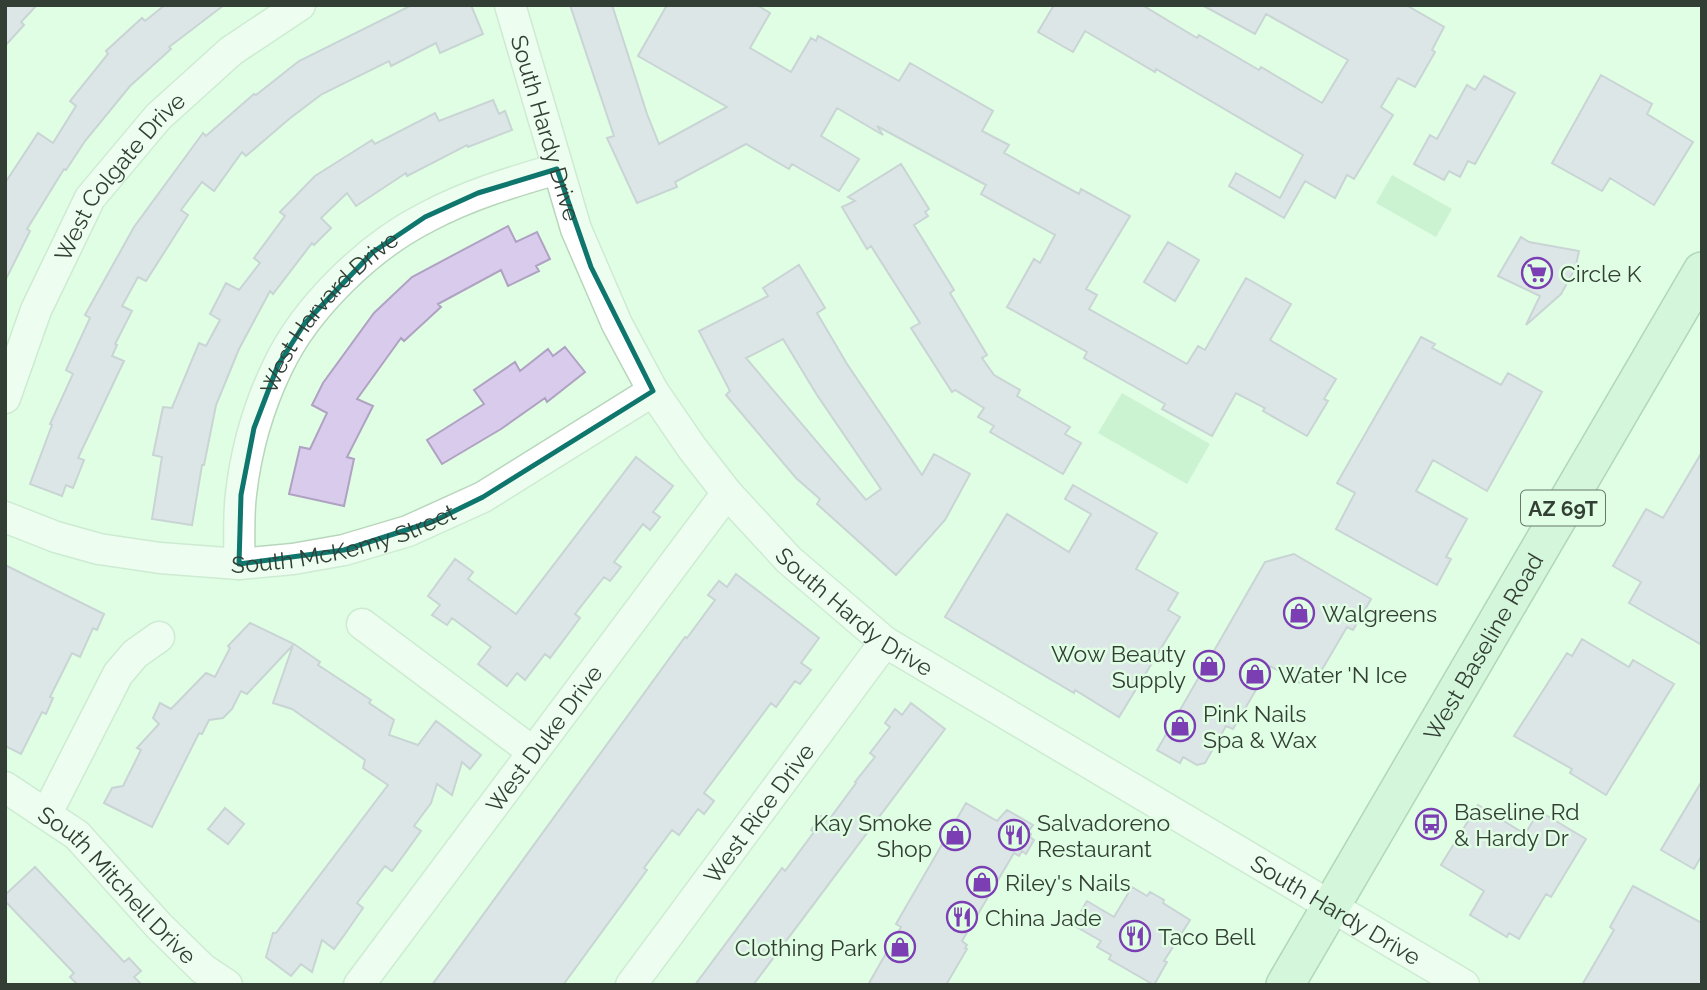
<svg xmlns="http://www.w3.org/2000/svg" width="1707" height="990" font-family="Raleway,sans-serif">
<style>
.green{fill:#b4e4bb}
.building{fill:#d9cbec;stroke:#b0a2c2;stroke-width:2;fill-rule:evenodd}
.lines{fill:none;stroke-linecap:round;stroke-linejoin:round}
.minor-casing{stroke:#b8d6bc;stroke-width:33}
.major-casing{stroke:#7ca884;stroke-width:40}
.minor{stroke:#fff;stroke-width:30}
.major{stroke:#c8edce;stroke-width:37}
.marked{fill:none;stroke:#0f766e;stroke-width:5;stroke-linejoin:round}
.labels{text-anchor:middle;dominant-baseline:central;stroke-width:5;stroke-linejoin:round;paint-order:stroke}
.shield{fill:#dffee3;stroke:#677869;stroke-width:2}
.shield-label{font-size:21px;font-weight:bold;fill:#333f35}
.street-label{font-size:23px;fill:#333f35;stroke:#dffee3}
.poi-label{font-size:23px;fill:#333f35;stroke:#dffee3;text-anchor:start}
</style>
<rect width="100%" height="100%" fill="#dffee3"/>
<path class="green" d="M1392,175L1452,209L1436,237L1376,203Z
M1122,393L1210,444L1187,484L1098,433Z"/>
<path class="building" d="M5,5H37L21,22L24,25L5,46Z
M165,5H224L169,47L171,49L130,86L85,141L66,170L64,169L27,229L30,231L5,281V183L38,133L53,143L76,106L70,101L108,54L106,51L142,18L145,21Z
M412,5H471L483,34L440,53L436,43L391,66L389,61L322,94L289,119L246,156L242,152L214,191L202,182L181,210L188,215L146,281L138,277L122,306L132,311L115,344L117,345L112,356L124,361L78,458L84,460L73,488L66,485L62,496L30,484L52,425L50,424L73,374L66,370L90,318L85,315L134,227L203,133L206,136L254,94L256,95L299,61Z
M570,5H612L647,114L659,144L727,107L638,56L667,5H757L770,13L750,48L791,72L811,38L816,41L818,36L899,81L910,63L993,111L982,131L1009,145L1004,153L1079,194L1081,189L1130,216L1086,289L1097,295L1089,309L1187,364L1198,346L1205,350L1246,278L1291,304L1270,340L1336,379L1324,399L1328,401L1307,436L1263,411L1265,408L1236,393L1212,436L1162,409L1165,404L1084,358L1087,352L1007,307L1034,259L1040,263L1055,235L981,194L986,185L877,126L883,135L837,108L821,136L859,159L839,191L792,164L789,169L746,144L675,182L677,187L637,203L607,138L614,136Z
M1054,5H1142L1197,38L1199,35L1259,70L1261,67L1322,103L1348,60L1266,14L1255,34L1202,5H1406L1444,27L1432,50L1435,52L1415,87L1398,78L1381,107L1393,115L1354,179L1347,175L1335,198L1305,181L1284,218L1229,186L1236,173L1280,198L1303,155L1156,69L1155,72L1085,31L1073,52L1038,32Z
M1601,75L1652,104L1647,114L1693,142L1654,205L1610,178L1602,191L1552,163Z
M1484,76L1515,93L1475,164L1468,161L1460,177L1449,171L1444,180L1414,164L1430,135L1437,139L1467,85L1475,90Z
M493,100L499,114L505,111L512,130L468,147L467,145L407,176L406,173L356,206L347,193L321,218L331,228L314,245L312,243L273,294L270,291L239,349L216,405L204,465H202L192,525L152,519L162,457L153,455L163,407L172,408L199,343L206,346L220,320L210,314L226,283L239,290L260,263L254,258L285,216L280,212L315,176L372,140L375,144L435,113L439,121Z
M901,164L929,209L925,212L928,216L914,225L954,290L950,293L987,355L982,358L994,375L1020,390L1017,396L1070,427L1065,434L1081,443L1063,474L990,432L994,426L978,417L984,408L955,390L952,392L911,328L920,323L871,246L867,249L842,207L855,201L848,197Z
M508,226L516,242L537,232L550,259L536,266L539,271L508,286L501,270L438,304L441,307L404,341L401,338L357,399L373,406L347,457L354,459L344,506L289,494L300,447L310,449L327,413L312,405L323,383L374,313L412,277Z
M1521,237L1529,242L1579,251L1575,269L1561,294L1526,325L1540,296L1498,276Z
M1168,242L1199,260L1175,301L1144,282Z
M799,265L825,308L817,313L847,364L922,475L934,454L970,474L945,520L896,575L817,504L820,499L796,478L726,395L730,391L699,331L768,296L763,288ZM783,339L817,395L881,489L866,500L746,358Z
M1421,337L1435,344L1432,348L1501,385L1508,373L1542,392L1487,491L1433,460L1416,491L1467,519L1446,557L1451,559L1437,585L1336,529L1355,493L1337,483Z
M565,347L585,372L547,402L545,398L501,429L442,464L427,440L484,404L474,390L515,362L520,371L548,349L553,356Z
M1702,452V645L1629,603L1641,582L1613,566L1646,509L1663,518Z
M636,457L673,486L653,512L660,517L650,530L643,524L614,562L621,567L610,581L604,577L575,614L580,618L550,658L545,654L525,680L517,673L507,686L478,664L491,647L452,618L447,625L432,615L440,605L428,596L455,559L473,572L468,579L516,614Z
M1073,485L1157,533L1136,569L1178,593L1168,610L1180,617L1119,717L1075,690L1074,693L945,617L1007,514L1069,552L1091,514L1065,499Z
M1294,554L1371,599L1353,630L1347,627L1317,678L1309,683H1300L1270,666L1233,729L1226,726L1205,763L1197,765L1183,757L1180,763L1157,750L1265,562Z
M5,565L104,614L97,630L93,628L80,657L72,653L50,697L53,698L46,714L42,712L21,754L5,746Z
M736,574L819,638L801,663L811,670L800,684L795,681L776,707L771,703L704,793L714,801L704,814L698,809L679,835L672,830L644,868L647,870L563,985H432L685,637L687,638L715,600L708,595L719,581L727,587Z
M250,623L294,644L320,662L318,665L371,700L369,703L394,720L389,735L418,745L436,721L481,755L470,769L462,762L452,795L437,784L431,803L414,826L421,831L392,871L385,866L357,903L363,908L345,934L334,949L322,940L312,972L301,964L291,976L266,957L273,933H276L388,785L363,768L365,760L292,709L273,703L293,645L247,694L241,691L232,709L223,718L209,720L202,734L199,733L152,827L104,803L112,788L123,786L141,750L137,748L159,724L153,718L160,703L171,709L206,673L215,677L230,648L228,646Z
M1582,639L1629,667L1633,660L1674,684L1606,795L1570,773L1572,769L1514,736L1567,653L1572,656Z
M911,703L945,729L753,985H695L782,868L785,871L814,832L811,830L821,816L828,821L856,783L855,782L875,757L870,753L890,727L885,723L895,709L902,715Z
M1702,781V855L1694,869L1661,850Z
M966,803L997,821L1007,810L1033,825L1028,832L1031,834L1030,837L1034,840L1026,854L1022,851L1019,856L1014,853L962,941L967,945L965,948L967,949L946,985H868L901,927L896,924Z
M1478,805L1525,834L1539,811L1586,839L1551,897L1546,894L1519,939L1509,933L1507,937L1470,915L1484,891L1441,865Z
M225,808L244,824L228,844L208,829Z
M35,867L124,962L129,958L141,971L134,977L142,985H78L70,977L74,973L5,901V895Z
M1633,886L1702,923V985H1582L1614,930L1610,927Z
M1132,887L1147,896L1150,892L1164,900L1163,903L1190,920L1164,961L1167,962L1154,985L1109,959L1111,955L1097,947L1101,941L1073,925L1087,901L1114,917Z"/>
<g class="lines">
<g class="minor-casing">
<g id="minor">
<path id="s1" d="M510,5L576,229L617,324L653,391L692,448L727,493L789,560L885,642L1464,985"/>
<path id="s2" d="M5,398L36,310L90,198L158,117L231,51L300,5"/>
<path id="s3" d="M5,517L56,537L99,549L160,558L239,564L293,559L344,550L408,531L483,497L653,391"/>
<path id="s4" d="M239,564C240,541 238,517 241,494C246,451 259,405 278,366C306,307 369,246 427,217C468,195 512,182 557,169"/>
<path d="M362,624L533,752"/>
<path id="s5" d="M5,787L77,835L159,926L203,969L227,985"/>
<path d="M47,813L118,674L135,654L159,637"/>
<path id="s6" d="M359,985L727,493"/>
<path id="s7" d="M631,985L885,642"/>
</g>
</g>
<g class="major-casing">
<g id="major">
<path id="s8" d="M1285,985L1702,271"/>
</g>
</g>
<use href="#minor" class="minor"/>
<use href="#major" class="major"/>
</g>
<path d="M0 0H1707V990H0ZM557,169L591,267L653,391L483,497L434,521L344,550L239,564L241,495L254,428L278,365L305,323L373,252L425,217L478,193Z" fill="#dffee3" fill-opacity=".55" fill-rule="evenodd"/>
<path class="marked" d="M557,169L591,267L653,391L483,497L434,521L344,550L239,564L241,495L254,428L278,365L305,323L373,252L425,217L478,193Z"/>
<defs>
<g id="supermarket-ring" transform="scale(1.575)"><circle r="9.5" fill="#dffee3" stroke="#7b3eb3" stroke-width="1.5"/><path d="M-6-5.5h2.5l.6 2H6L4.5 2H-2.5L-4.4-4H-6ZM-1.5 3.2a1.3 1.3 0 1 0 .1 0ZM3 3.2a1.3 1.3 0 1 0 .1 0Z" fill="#7b3eb3"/></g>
<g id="shop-ring" transform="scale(1.575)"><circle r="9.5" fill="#dffee3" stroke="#7b3eb3" stroke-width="1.5"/><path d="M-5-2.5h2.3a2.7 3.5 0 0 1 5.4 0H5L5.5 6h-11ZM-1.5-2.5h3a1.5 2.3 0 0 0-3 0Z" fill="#7b3eb3"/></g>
<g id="bus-ring" transform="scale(1.575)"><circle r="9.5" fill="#dffee3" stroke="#7b3eb3" stroke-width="1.5"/><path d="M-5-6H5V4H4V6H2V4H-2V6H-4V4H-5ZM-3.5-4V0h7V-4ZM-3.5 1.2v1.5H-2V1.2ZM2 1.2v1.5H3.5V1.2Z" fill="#7b3eb3"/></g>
<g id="restaurant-ring" transform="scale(1.575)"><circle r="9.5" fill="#dffee3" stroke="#7b3eb3" stroke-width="1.5"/><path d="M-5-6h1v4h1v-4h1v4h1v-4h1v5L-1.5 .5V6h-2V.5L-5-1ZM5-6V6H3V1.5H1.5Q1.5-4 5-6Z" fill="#7b3eb3"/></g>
</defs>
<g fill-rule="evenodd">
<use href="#supermarket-ring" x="1537" y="273"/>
<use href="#shop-ring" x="1299" y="613"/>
<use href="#shop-ring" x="1209" y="666"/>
<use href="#shop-ring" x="1255" y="674"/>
<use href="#shop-ring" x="1180" y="726"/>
<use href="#bus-ring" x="1431" y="824"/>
<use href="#shop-ring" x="955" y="835"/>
<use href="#restaurant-ring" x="1014" y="835"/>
<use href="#shop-ring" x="982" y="882"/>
<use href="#restaurant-ring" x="962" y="917"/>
<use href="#restaurant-ring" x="1135" y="936"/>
<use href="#shop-ring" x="900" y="947"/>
</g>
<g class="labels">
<rect class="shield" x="1521" y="490.5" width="84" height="35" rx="5"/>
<g class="shield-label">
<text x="1563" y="508">AZ 69T</text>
</g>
<g class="street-label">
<text stroke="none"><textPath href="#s1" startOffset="128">South Hardy Drive</textPath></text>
<text stroke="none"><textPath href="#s2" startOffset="252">West Colgate Drive</textPath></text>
<text stroke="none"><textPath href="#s4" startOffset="278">West Harvard Drive</textPath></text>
<text stroke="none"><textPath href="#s3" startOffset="348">South McKemy Street</textPath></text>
<text stroke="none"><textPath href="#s1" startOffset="714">South Hardy Drive</textPath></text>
<text stroke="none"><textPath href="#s8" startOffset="392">West Baseline Road</textPath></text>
<text stroke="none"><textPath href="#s6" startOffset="308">West Duke Drive</textPath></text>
<text stroke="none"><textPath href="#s7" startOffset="214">West Rice Drive</textPath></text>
<text stroke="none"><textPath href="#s5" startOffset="150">South Mitchell Drive</textPath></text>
<text stroke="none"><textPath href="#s1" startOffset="1281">South Hardy Drive</textPath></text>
</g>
<g class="poi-label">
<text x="1560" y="273">Circle K</text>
<text x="1322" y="613">Walgreens</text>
<text x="1186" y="653" text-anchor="end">Wow Beauty<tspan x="1186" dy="26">Supply</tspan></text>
<text x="1278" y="674">Water 'N Ice</text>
<text x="1203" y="713">Pink Nails<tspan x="1203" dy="26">Spa &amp; Wax</tspan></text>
<text x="1454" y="811">Baseline Rd<tspan x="1454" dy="26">&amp; Hardy Dr</tspan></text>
<text x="932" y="822" text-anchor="end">Kay Smoke<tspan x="932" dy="26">Shop</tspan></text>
<text x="1037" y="822">Salvadoreno<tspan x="1037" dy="26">Restaurant</tspan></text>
<text x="1005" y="882">Riley's Nails</text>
<text x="985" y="917">China Jade</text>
<text x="1158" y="936">Taco Bell</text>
<text x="877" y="947" text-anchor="end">Clothing Park</text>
</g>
</g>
<rect width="1707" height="990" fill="none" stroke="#333f35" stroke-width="14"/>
</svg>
